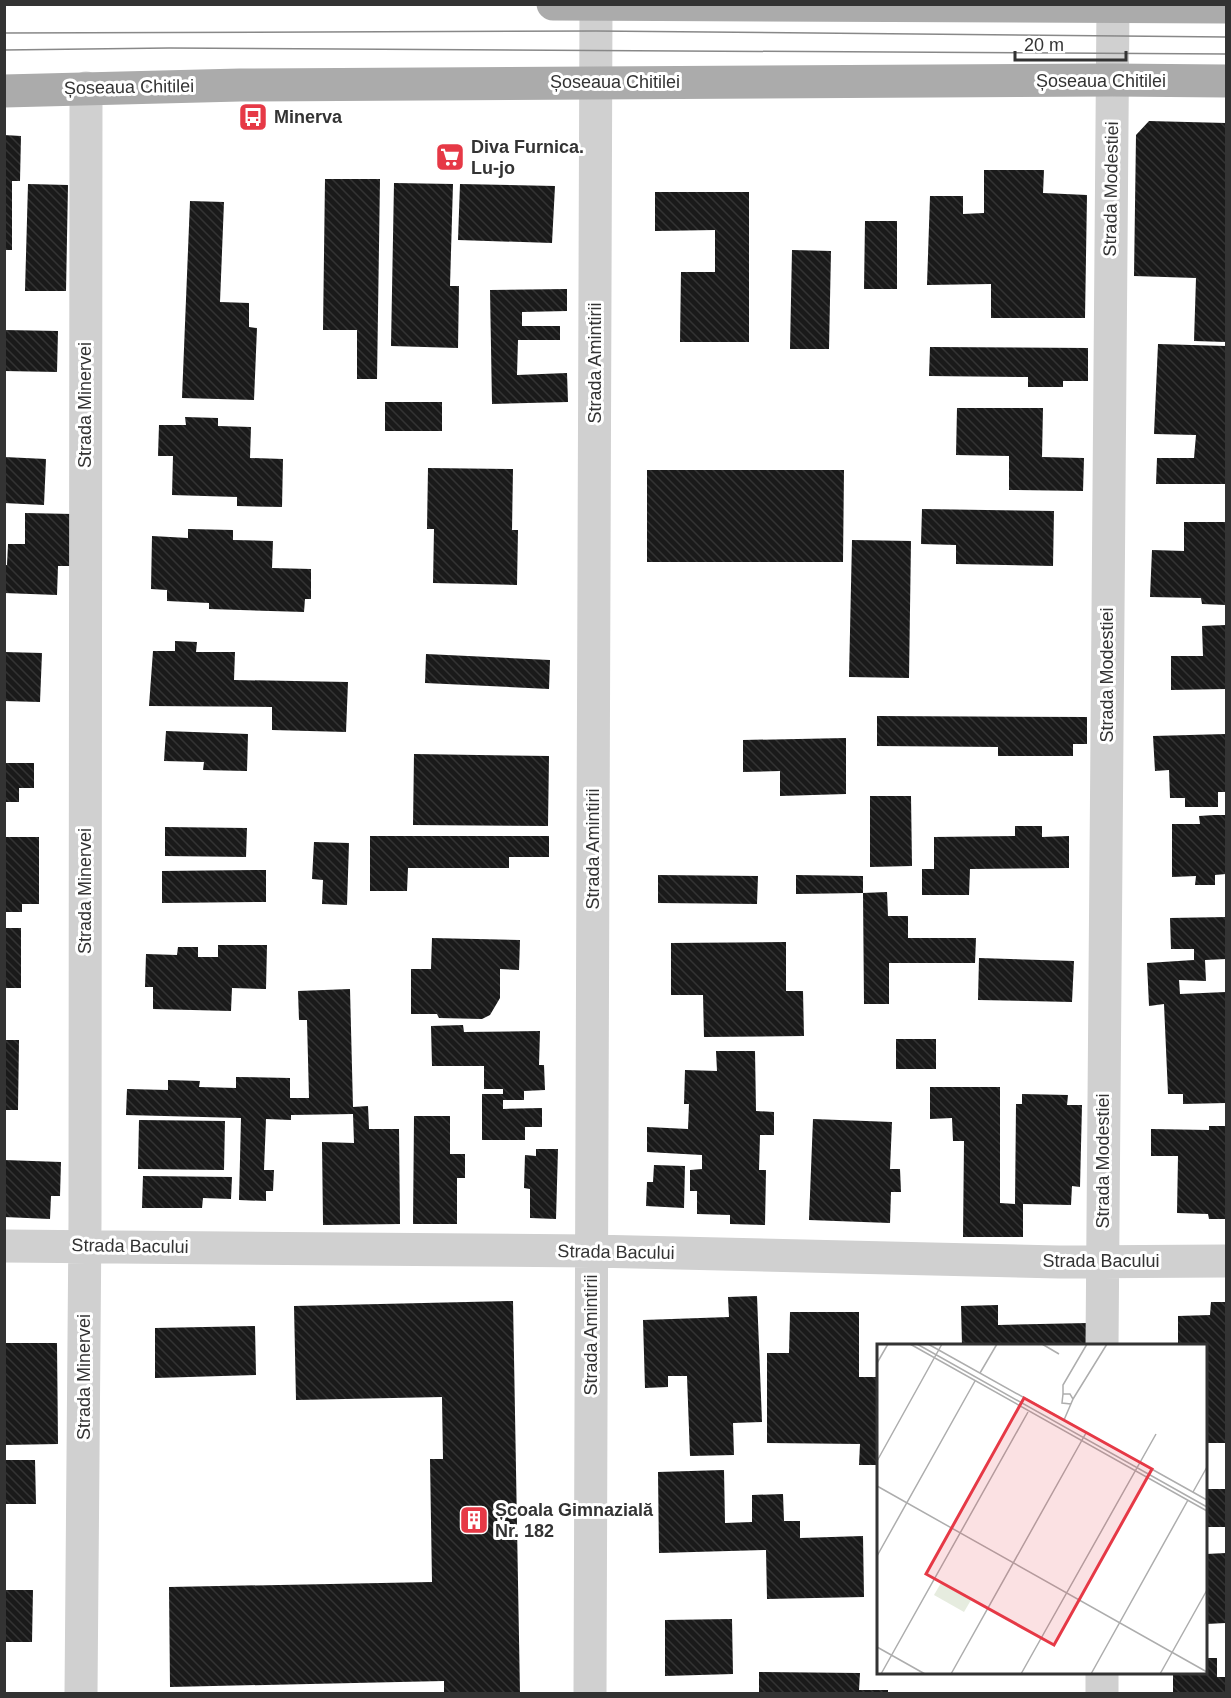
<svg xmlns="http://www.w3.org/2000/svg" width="1231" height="1698" font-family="Helvetica,sans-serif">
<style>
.building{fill:url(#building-back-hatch)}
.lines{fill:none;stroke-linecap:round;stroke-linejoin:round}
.minor{stroke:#d0d0d0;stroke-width:33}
.major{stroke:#ababab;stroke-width:33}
.tram{stroke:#888;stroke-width:1.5}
.labels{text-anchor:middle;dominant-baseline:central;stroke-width:6;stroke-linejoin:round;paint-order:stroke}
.street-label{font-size:18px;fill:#333;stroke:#fff}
.poi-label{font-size:18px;font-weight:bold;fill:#333;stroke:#fff;text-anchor:start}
.inset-road{fill:none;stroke:#adadad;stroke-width:1.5}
.view{fill:#e63946;fill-opacity:0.15;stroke:#e63946;stroke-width:3}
.inset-edge{fill:none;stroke:#333;stroke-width:3}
</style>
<defs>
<pattern id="building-back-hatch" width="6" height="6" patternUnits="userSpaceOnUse" patternTransform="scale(1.5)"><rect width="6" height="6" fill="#1a1a1a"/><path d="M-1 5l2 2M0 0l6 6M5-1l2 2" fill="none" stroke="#333"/></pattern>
</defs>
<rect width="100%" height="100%" fill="#fff"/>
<path class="building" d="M1149,121L1226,123V342L1194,341L1196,278L1134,276L1136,135Z
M4,135L21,136L20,181H12V250H4Z
M984,170H1044L1043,193L1087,195L1085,318H991V284L927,285L930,196H963V214L984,213Z
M325,179H380L377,379H357V330H323Z
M394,183L453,184L450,286H459L458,348L391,346Z
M28,184L68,185L66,291H25Z
M460,184L555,186L552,243L458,240Z
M655,192H749V342H680L681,272H715V230L655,231Z
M190,201L224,202L220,302L249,303V327L257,328L254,400L182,398Z
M865,221H897V289H864Z
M792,250L831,251L829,349H790Z
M567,289V311L522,312V326H560V340H518L517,375L567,373L568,402L492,404L490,290Z
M4,330L58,331L57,372L4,371Z
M1158,344L1226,346V484H1156L1157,458H1194L1196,435L1154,434Z
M930,347L1088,348V381H1063V387H1028V377L929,376Z
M385,402H442V431H385Z
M957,408H1043L1042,457L1084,458L1083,491L1009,490V456L956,455Z
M185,417L218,418V426L251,427L250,458L283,459L282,507L237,506V497L172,495L173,456H158L159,425H186Z
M4,457L46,459L44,505L4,503Z
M428,468L513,469L512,530H518L517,585L433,583L434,529H427Z
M647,470H844L843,562H647Z
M922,509L1054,511L1053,566L956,564V545L921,544Z
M25,513L73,514L72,566H58L57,595L4,593V565H7L8,544H25Z
M1184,522H1226V605L1202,604L1201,598L1150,597L1152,550L1184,551Z
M188,529L233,530V540L273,541L272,568L311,569V599H305L304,612L209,609V603L167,601V590L151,589L152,536L188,538Z
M852,540L911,541L909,678L849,677Z
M1226,625V689L1171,690V656H1203L1202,626Z
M175,641L197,642L196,652H235L234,680L348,682L346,732L272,730V707L149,706L153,651H175Z
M4,652L42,653L40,702L4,701Z
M426,654L550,660L549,689L425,683Z
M877,716L1087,717V744H1073V756H998V747L877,746Z
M166,731L248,734L247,771L203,770L204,762L164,761Z
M1226,734V792H1218V807H1185V798H1170L1169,770L1155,771L1153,736Z
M846,738V794L780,796V771L743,772V740Z
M414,754L549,756L548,826L413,825Z
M4,763H34V788H19V802H4Z
M870,796H911L912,866L870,867Z
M1214,815H1226V874L1215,875V885H1195L1196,876L1172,877V824H1200L1199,816Z
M1015,826H1042V837L1069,836V868L970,869L969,895H922V869H934V837L1015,836Z
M165,827L247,828L246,857L165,856Z
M370,836H549V857H509V868H408L407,891H370Z
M4,837H39V904H22V912H4Z
M314,842L349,843L347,905L322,904L323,880L312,879Z
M266,870V902L162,903V871Z
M658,875L758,876L757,904L658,903Z
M796,875L863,876V893L796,894Z
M887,892L888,916H908V938H976L975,963H889V1004H864L863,893Z
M1226,917V959L1205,960L1206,981L1179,980L1180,994L1226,992V1103L1183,1104V1094H1168L1164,1004L1149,1006L1147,963L1194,960V949H1171L1170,918Z
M4,928H21V988H4Z
M432,938L520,940L519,970L500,969V998L490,1015L482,1019L439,1018L437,1014H411V969H431Z
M786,942V991H803L804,1036L704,1037L703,995H671V943Z
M218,945H267L266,989L232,988L231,1011L153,1009V987H145L146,954L177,955L178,947H198V957H218Z
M979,958L1074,961L1072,1002L978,1000Z
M350,989L353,1107L368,1106L369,1129H399L400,1224L323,1225L322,1142L354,1143L353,1114L291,1115V1120L266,1119L264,1170H274L273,1191H266V1201L239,1200L241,1118L126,1115L127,1089L168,1090V1080L200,1081L199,1087L236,1088V1077L290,1078V1098H309L307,1020H299L298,991Z
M463,1025L464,1032L540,1031L539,1065H544L545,1090L524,1091V1100H503V1109L542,1108V1127H525V1140H482V1094H503V1089H484V1066H432L431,1026Z
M896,1039H936V1069H896Z
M4,1040H19L18,1110H4Z
M716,1051H755L756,1111L774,1112V1135H760L759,1170H766L765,1225L730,1224V1215L697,1214V1191H690V1170L702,1169V1155L647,1152V1127L688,1129L689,1104H684L685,1070L717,1071Z
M930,1087H1000V1203L1015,1204L1016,1104H1022V1094L1068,1095L1067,1105H1082L1080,1187L1072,1186L1071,1205L1023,1204V1237H963L964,1141H953L952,1118L930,1119Z
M414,1116H450V1154H465V1178H457V1224H413Z
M813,1119L892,1122L890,1169H900L901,1192H891L890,1223L809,1220Z
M139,1120L225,1121L224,1170L138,1169Z
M1209,1126H1226V1219H1209L1208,1214L1177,1213L1178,1156H1151V1129L1209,1130Z
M536,1149H558L556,1219L530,1218V1189L524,1188L525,1155L536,1156Z
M4,1160L61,1162L60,1196H51L50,1219L4,1217Z
M654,1165L685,1166L684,1208L646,1206L647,1182H653Z
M143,1176L232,1177L231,1199L203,1198L202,1208H142Z
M757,1296L762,1422L733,1423L734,1455L690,1456L687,1376H668V1387L645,1388L643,1320L729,1317L728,1297Z
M513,1301L520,1694H444V1681L170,1687L169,1587L432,1582L430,1459H443L442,1397L296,1400L294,1306Z
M1211,1302H1226V1443H1206V1346H1178V1316L1210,1315Z
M998,1305V1325L1088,1323L1089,1346H962L961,1306Z
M790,1312H859V1377H878V1465H859L860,1444L767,1443V1353H789Z
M255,1326L256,1375L155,1378V1328Z
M4,1343H57L58,1444L4,1445Z
M4,1460H35L36,1504H4Z
M724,1470L725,1523L752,1522V1495L783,1494L784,1521H800V1538L863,1536L864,1597L767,1599L766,1550L659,1553L658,1472Z
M1206,1489H1226V1527H1206Z
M1226,1553V1623L1206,1624V1554Z
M4,1590H33L32,1642H4Z
M732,1619L733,1674L665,1676V1620Z
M1206,1658H1217V1677H1226V1694H1173V1672H1206Z
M759,1672L860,1673L859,1690H888V1694H759Z"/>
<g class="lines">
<path class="minor" d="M4,1246L592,1251L1059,1262L1226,1261
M1102,1346L1113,4
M1102,1672V1694
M81,1694L85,1221L86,88
M590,1694L596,5"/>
<path class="major" d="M553,4L1226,7
M4,91L240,85L1112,80L1226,81"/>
<path class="tram" d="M4,33L596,31L1226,37
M4,50L169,48L1226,54"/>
</g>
<defs>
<g id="bus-square" transform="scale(1.5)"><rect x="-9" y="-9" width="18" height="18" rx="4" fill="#e63946" stroke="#fff"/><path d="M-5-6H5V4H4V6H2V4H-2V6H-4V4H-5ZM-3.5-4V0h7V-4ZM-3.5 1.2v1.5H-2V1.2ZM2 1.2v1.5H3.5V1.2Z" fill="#fff"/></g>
<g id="supermarket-square" transform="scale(1.5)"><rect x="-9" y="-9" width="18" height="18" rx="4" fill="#e63946" stroke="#fff"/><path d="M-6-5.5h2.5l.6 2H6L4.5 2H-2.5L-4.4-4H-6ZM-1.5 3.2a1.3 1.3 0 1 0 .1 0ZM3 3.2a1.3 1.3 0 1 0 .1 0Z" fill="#fff"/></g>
<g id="building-square" transform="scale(1.5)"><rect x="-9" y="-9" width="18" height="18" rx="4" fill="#e63946" stroke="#fff"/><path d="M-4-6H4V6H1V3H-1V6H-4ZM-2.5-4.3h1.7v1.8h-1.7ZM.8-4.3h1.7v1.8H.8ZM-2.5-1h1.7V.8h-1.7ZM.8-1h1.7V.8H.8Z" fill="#fff"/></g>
</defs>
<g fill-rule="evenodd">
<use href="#bus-square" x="253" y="117"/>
<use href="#supermarket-square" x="450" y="157"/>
<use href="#building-square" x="474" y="1520"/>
</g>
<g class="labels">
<g class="street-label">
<text x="1101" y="81">Șoseaua Chitilei</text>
<text x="615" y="82">Șoseaua Chitilei</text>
<text transform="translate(129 87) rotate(-1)">Șoseaua Chitilei</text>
<text transform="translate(1111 189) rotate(-89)">Strada Modestiei</text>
<text transform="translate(595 363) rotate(-90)">Strada Amintirii</text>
<text transform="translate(85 405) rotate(-90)">Strada Minervei</text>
<text transform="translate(1107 675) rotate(-90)">Strada Modestiei</text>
<text transform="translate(593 849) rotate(-90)">Strada Amintirii</text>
<text transform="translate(85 891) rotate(-90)">Strada Minervei</text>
<text transform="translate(1103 1161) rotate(-90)">Strada Modestiei</text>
<text transform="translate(130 1246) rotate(1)">Strada Bacului</text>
<text transform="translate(616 1252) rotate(1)">Strada Bacului</text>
<text x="1101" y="1261">Strada Bacului</text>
<text transform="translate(591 1335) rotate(-90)">Strada Amintirii</text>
<text transform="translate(84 1377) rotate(-90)">Strada Minervei</text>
</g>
<g class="poi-label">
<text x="274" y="117">Minerva</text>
<text x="471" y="147">Diva Furnica.<tspan x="471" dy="21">Lu-jo</tspan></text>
<text x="495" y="1510">Școala Gimnazială<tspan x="495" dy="21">Nr. 182</tspan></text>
</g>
</g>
<g transform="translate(877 1344)">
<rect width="330" height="330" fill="#fff"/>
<path d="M64,239L94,256L87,268L57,251Z" fill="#e6ecdf"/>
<path class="inset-road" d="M33,0L330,167M40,0L330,163M51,0L330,156M165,0L182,10M0,19L11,0M103,29L120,0M186,50V41L210,0M196,55L230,0M187,76L196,55L193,50H186L185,59L194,60M0,117L65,0M0,142L330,328M316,148L330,123M0,212L98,37M0,303L48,330M4,330L151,68M74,330L209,89M144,330L279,90M214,330L311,156M283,330L330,246"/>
<path class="view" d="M147,54L275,125L177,301L49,230Z"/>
<rect width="330" height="330" class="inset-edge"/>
</g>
<rect width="1231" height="1698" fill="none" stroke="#333333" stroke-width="12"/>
<path d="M1015 51v9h111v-9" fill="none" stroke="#333333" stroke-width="3"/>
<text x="1024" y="51" font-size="18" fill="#333333" stroke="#ffffff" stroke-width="4.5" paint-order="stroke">20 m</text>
</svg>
